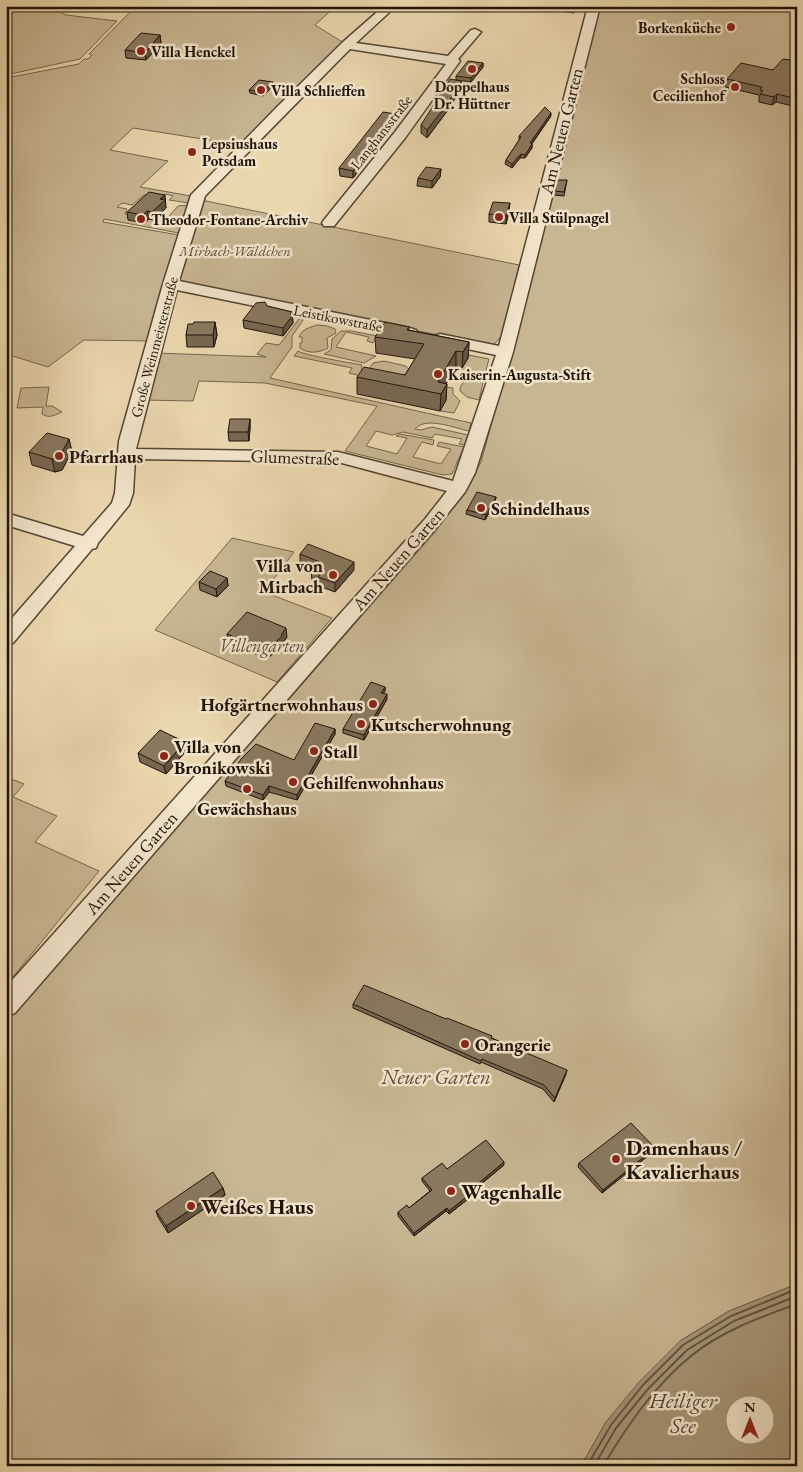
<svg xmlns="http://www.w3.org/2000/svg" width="803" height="1472" font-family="'EB Garamond',serif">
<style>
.green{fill:#c8b692;stroke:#74654e}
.water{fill:#a69576;stroke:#70614a;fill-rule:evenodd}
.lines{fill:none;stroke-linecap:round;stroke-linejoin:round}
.shore{stroke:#635440;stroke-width:2}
.minor-casing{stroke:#534532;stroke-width:3}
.minor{fill:#f2e5ca;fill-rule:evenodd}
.wall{fill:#776852;stroke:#201409}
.shaded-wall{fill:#615542;stroke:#201409}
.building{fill:#8a795f;stroke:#201409}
.poi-dot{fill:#8f2418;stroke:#f2e5ca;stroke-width:2}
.labels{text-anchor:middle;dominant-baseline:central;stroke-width:5;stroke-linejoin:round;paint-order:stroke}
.far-poi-label{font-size:15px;font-weight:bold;fill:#201409;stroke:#f2e5ca;text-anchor:start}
.far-street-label{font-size:15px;fill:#201409;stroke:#f2e5ca}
.far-park-label{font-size:15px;font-style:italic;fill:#5b4d39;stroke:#f2e5ca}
.street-label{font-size:18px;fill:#201409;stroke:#f2e5ca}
.poi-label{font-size:18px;font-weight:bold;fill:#201409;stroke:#f2e5ca;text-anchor:start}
.park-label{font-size:18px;font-style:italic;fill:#5b4d39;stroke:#f2e5ca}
.near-park-label{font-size:21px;font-style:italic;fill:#5b4d39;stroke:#f2e5ca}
.near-poi-label{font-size:21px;font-weight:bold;fill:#201409;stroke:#f2e5ca;text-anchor:start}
.near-water-label{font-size:22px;font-style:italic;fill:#564835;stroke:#f2e5ca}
</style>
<rect width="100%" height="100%" fill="#ebd7ae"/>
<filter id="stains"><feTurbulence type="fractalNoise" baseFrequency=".004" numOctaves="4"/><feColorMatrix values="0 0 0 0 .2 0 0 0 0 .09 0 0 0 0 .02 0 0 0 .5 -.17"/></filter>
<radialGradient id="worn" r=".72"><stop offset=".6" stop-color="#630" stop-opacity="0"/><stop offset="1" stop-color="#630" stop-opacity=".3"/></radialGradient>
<path class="green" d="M6,6H49L66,15L117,21L80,59L6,75Z
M136,6H336L315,25L344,43L241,145L133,128L110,150L168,161L140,187L191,196L189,203L169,200L173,196L166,194L161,198L144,195L132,205L122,203L117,207L127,209L125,214L149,219L161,216L157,221L164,222L178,206L188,205L179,233L104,219L103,222L179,235L151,341L84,340L48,367L6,354V78L79,64L84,59H88L92,55L89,54Z
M598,6H797V1284L729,1311L680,1341L606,1422L581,1466H6V1023L435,532L466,490L481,462L511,353Z
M196,199L519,265L503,334L493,346L177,282Z
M302,315L306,316L292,336V347L270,378L471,423L469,431C454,428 426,416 415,429L421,430L432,427L468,435L465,445L459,444L462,439L435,434L432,438L403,432L392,435L376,431L366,446L397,454L407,438L396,436L400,434L434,440L433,445L422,442L413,457L441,464L451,449L437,446L439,442L464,447L452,474L443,475L345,451L377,406L265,383L199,381L193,401L144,400L156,353L266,357L257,354L266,343L279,345Z
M318,325L327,326L335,329L336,333L327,338L328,348C319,353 308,354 300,348V343H302V337H299C302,329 310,327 318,325Z
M341,331H351L377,336L373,343L367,341L369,337L346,332L336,347L376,356L364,363L324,354L331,350L332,339Z
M298,351C303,355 351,363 362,365L361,376L349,373L352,368L294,356Z
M453,352L489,359L485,374C468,372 461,382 449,380L456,367L462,368Z
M384,361L406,366L409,370L406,376L369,369L373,363Z
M475,378H484L479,400L467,397L460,391C460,382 467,379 475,378Z
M49,387L46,406H52L62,412C54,415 50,419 42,414L43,407L17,408L21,388Z
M445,387L453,388V394L460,401L454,413L440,411Z
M232,538L294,552L264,592L332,618L277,682L155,630Z
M6,777L24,784L13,797L57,816L35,842L99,871L8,983L6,982Z"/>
<path class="water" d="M797,1284V1466H581L606,1422L639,1382L680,1341L729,1311ZM736,1404H766V1434H736Z"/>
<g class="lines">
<path class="shore" d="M587,1466L611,1425L643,1385L683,1345L731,1316L797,1289
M594,1466L616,1428L648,1389L687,1350L734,1321L797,1296
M603,1466C627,1426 654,1386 691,1356C721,1331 761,1317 797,1304"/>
<g class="minor-casing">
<path id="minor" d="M384,6H396L356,43L448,56L471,30L475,29L481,32L458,59L460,61L405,138L334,226H324L322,223L324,220L395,132L446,64L350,49L205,196L179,281L410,328L416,330L418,333L416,336L410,338L177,290L136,449L338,452L453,481L496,355L434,342L432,339L434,336L440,334L499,346L588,6H600L513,352L475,473L465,492L437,527L15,1013L6,1016V987L425,519L447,491L338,462L135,459L133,493L129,505L98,543L96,548L92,549L13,643L6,645V625L75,546L6,525V513L83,536L112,503L115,493L119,441L163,284L191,195L279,105L343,42Z"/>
</g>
<use href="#minor" class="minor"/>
</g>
<path class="wall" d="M561,6H576L574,13L560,11Z
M160,35L161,43L146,60L126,58L125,50Z
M797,61V107L776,102L772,105L759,102V95L725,87L727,79L773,70Z
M483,63V67L471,82L456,80V76Z
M461,81V88L448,110L427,138L421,133V125Z
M273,82V86L263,96L250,93L249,90Z
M551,116L532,144V148L525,158H520L512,168L505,164L506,160L519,140V136Z
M396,122L353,178L340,176L339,168Z
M441,169L440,177L432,188L417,186L418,178Z
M567,180L564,196L554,195L555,191Z
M165,203L166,208L153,220L149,219L144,223L128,220L127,212L166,203Z
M509,211L506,224L489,222V214Z
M267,306L292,312L293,323L283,336L244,328L243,320Z
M215,322L217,335L214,347H187L186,335Z
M409,327V330L469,342L468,358L462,368L456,367L446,384V400L440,411L357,394V377L405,375L415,359L376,353L375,337Z
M250,419V428L249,441H229L228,432Z
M69,439L72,452L62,470L55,472L32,465L29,452Z
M496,497L495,502L485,520L466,514L467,510Z
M300,554L354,570L335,592L319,586V583L312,580L311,572L314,568L300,562Z
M227,578L228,586L217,597L200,590L199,582Z
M227,634L287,637L283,642V644L267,659L228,642Z
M385,687V691L383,693L387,699L364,740L343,733V729Z
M335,729V734L297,800L269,792L263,800L226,786L225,781L294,760Z
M185,742L187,750L166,774L140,762L138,753Z
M353,1004L492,1038L566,1074L554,1102L543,1089L481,1062L480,1064L353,1008Z
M655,1148L654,1151L602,1193L578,1167L579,1163Z
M504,1165L468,1195V1199L449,1214L446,1211L414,1236L398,1216V1212L409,1208L430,1191L422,1181V1178L447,1169Z
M223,1188L225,1195L168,1233L158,1217L156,1211Z"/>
<path class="shaded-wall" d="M160,35L161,43L146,60L145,53Z
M483,63V67L471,82V78Z
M461,81V88L448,110L427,138V130Z
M273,82V86L263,96V92Z
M777,94L776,102L772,105L774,97Z
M551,113V116L529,147L530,143Z
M396,114V122L353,178V171Z
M532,144V148L525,158V155Z
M521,154L520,158L512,168V164Z
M441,169L440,177L432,188V181Z
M165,195L166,208L153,220L152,212L160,199Z
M510,203L509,211L506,224V216Z
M147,211L149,219L144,223L143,215Z
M292,312L293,323L283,336V328Z
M215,322L217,335L214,347L213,335Z
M469,342L468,358L462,368L463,352Z
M456,351V367L440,394L438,382Z
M447,384L446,400L440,411L441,394Z
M250,419V428L249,441L248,432Z
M69,439L72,452L62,470L55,472L52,459Z
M496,497L495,502L485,520L486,515Z
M354,562V570L335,592V583Z
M227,578L228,586L217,597L216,589Z
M286,628L287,637L283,642V644L267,659L266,651Z
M385,687V691L381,697V693Z
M387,694V699L364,740V735Z
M335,729V734L297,800V795Z
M185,742L187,750L166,774L164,766Z
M269,786V792L263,800V795Z
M567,1070L566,1074L554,1102L555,1098Z
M655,1148L654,1151L602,1193L603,1190Z
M504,1162V1165L466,1196L467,1193Z
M223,1188L225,1195L168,1233L166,1226Z
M469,1195L468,1199L449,1214V1211Z
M447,1208L446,1211L414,1236V1233Z"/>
<path class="building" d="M141,33L160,35L145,53L125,50Z
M783,59L797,61V99L777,94L774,97L760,94L763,91L760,90L762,87L727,79L741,63L773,70Z
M468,61L483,63L471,78L456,76Z
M450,79L461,81L448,103L427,130L421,125Z
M259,80L273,82L263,92L249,90Z
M545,107L551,113L530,143L532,144L525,155L521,154L512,164L506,160L521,137L519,136Z
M383,112L396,114L353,171L339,168Z
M426,167L441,169L432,181L418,178Z
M558,180H567L564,192L555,191Z
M149,192L165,195L160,199L165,200L152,212L147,211L143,215L127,212Z
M493,202L510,203L506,216L489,214Z
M265,302L267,306L292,312L290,314L293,315L283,328L243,320L256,303Z
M194,322H215L213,335H186L188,324H193Z
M385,322L409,327L407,330L469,342L463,352L456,351L438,382L447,384L441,394L357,377L364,367L405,375L424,344L375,337Z
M230,419H250L248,432H228Z
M47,433L69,439L59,458L52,459L29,452Z
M477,492L496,497L486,515L467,510Z
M308,544L354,562L335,583L318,577L320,575L311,572L320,562L300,554Z
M210,571L227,578L216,589L199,582Z
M247,612L286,628L281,635L282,636L266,651L227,634Z
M371,682L385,687L381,693L387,694L364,735L343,729Z
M315,723L335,729L297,795L269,786L263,795L225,781L242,758L256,744L294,760Z
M160,730L185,742L164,766L138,753Z
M364,985L446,1019L447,1018L492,1036L491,1038L567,1070L555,1098L544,1085L482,1059L481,1061L353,1004Z
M631,1123L655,1148L603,1190L579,1163Z
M486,1140L504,1162L467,1193L469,1195L449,1211L447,1208L414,1233L398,1212L407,1205L409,1208L432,1190L422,1178L442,1163L447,1169Z
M213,1172L223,1188L166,1226L156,1211Z"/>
<g class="poi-dot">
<circle cx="731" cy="27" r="5"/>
<circle cx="141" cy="51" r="5"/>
<circle cx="472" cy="69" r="5"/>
<circle cx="735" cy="87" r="5"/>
<circle cx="261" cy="90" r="5"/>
<circle cx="192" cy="152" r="5"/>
<circle cx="499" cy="217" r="5"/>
<circle cx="141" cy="219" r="5"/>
<circle cx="438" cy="374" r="5"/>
<circle cx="59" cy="456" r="5"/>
<circle cx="481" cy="508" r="5"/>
<circle cx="333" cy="575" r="5"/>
<circle cx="373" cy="704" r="5"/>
<circle cx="361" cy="724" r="5"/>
<circle cx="314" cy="751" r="5"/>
<circle cx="164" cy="756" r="5"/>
<circle cx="293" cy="782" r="5"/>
<circle cx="247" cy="789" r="5"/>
<circle cx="465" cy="1044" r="5"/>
<circle cx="616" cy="1159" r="5"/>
<circle cx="451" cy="1191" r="5"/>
<circle cx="191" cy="1206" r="5"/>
</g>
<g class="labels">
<g class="far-poi-label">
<text x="721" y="27" text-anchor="end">Borkenküche</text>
<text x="151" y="51">Villa Henckel</text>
<text x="725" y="78" text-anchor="end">Schloss<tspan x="725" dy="17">Cecilienhof</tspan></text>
<text x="472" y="86" text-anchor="middle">Doppelhaus<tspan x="472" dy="17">Dr. Hüttner</tspan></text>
<text x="271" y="90">Villa Schlieffen</text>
<text x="202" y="143">Lepsiushaus<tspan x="202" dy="17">Potsdam</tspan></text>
<text x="509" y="217">Villa Stülpnagel</text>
<text x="151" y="219">Theodor-Fontane-Archiv</text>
<text x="448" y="374">Kaiserin-Augusta-Stift</text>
</g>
<g class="far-street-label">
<text transform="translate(381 132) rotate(-52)">Langhansstraße</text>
<text transform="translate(338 318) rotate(11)">Leistikowstraße</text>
<text transform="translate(154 347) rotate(-75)">Große Weinmeisterstraße</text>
</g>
<g class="far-park-label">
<text x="235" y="250">Mirbach-Wäldchen</text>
</g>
<g class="street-label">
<text transform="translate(561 131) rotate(-76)">Am Neuen Garten</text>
<text transform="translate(295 457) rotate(2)">Glumestraße</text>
<text transform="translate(398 559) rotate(-49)">Am Neuen Garten</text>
<text transform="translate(131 863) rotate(-49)">Am Neuen Garten</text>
</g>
<g class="poi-label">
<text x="69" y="456">Pfarrhaus</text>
<text x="491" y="508">Schindelhaus</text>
<text x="323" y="565" text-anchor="end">Villa von<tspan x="323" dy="21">Mirbach</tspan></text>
<text x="363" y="704" text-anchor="end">Hofgärtnerwohnhaus</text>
<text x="371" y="724">Kutscherwohnung</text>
<text x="174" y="746">Villa von<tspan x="174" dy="21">Bronikowski</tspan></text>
<text x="324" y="751">Stall</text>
<text x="303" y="782">Gehilfenwohnhaus</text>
<text x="247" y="808" text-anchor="middle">Gewächshaus</text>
<text x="475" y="1044">Orangerie</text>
</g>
<g class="park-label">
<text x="262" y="645">Villengarten</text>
</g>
<g class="near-park-label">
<text x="436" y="1076">Neuer Garten</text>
</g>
<g class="near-poi-label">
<text x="626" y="1147">Damenhaus /<tspan x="626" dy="24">Kavalierhaus</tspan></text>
<text x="461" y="1191">Wagenhalle</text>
<text x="201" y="1206">Weißes Haus</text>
</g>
<g class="near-water-label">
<text x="683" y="1400">Heiliger<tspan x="683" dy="25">See</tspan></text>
</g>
</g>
<rect width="803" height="1472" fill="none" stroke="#ebd7ae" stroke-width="25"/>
<rect x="8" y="8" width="788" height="1457" fill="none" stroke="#201409" stroke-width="2.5"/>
<rect x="12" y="12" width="778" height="1447" fill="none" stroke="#201409"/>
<g transform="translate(750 1420)"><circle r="24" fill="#f2e5ca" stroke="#9e917d"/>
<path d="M0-4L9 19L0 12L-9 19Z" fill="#8f2418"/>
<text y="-8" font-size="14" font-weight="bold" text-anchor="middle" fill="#201409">N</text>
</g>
<rect width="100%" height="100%" filter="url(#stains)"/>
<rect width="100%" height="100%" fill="url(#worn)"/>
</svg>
